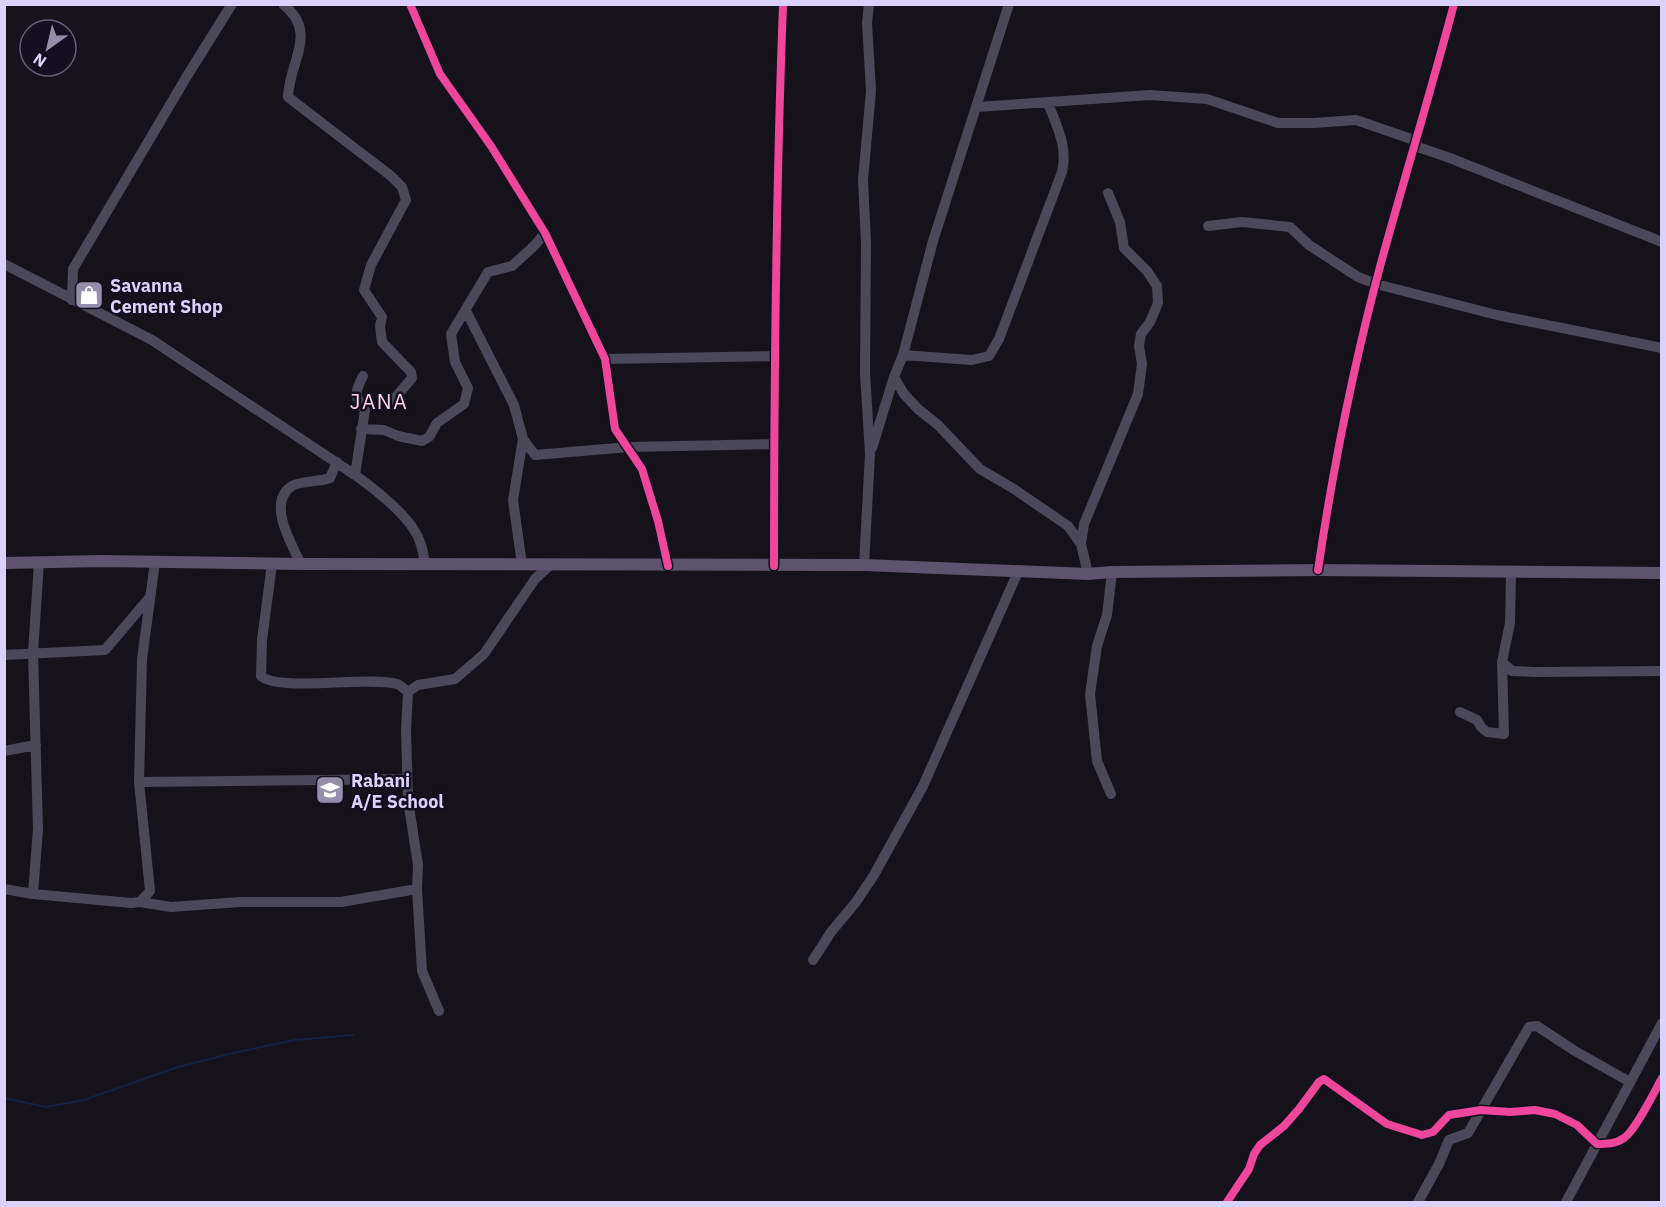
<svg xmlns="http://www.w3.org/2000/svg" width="1666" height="1207" font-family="'IBM Plex Sans',sans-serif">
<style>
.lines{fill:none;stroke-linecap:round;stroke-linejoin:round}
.stream{stroke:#15213f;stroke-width:2}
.minor{stroke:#4b485a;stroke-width:10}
.major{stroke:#5e536c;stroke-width:12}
.cycleway-casing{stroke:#130f1f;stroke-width:11}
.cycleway{stroke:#ed469a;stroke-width:8}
.labels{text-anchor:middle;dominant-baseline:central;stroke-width:5;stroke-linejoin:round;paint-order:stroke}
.poi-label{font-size:18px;font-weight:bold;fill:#dad2fa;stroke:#130f1f;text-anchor:start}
.quarter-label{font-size:21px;letter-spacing:1.5px;fill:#fad4e9;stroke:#130f1f}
</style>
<rect width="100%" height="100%" fill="#15121c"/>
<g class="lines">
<path class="stream" d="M4,1098L46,1107L84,1100L178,1067L233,1053L295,1040L353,1035"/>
<path class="minor" d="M283,4C319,33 289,61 288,97L391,176L402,187L406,200L371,265L364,290L382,317L380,326L382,342L411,372L412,378L389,405
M410,4L440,74L491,146L545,233L605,359L615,429L642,469L658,521L668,566
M977,107L1150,95L1207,99L1278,123H1314L1356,120L1417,141
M1415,146L1450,158L1662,242
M1208,226L1242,222L1290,227L1309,245L1358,277L1376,284L1497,315L1662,348
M4,264L152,340L355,475C376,490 412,517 420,542C423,549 424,558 425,565
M72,300L73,269L187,76L232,4
M466,311L514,405L523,439L513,500L522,565
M903,355L972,360L989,356L999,339L1062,172C1068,146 1057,127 1048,103
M605,359L774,356
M894,377L904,394L918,409L938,425L980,469L1014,489L1068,526L1081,544L1088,574
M361,429L384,430L398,436L422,441L429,437L437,423L464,404L468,388L455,362L451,334L488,272L512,266L534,246L545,233
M523,439L535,455L629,447L774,444
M872,448L894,377L903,355L933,241L1009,4
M355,475L365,410C353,396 355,392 363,376
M1081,544L1084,524L1138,394L1142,364L1139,346L1141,334L1150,322L1158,303L1157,286L1147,271L1124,248L1120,222L1108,193
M272,564L262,640L261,676C279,692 367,676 397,684C401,685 404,689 408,692
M301,564C292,545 266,502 292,486C300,481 319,482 330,478L337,462
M864,565L870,454L865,373L866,243L863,180L871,91L867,23L869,4
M774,566C774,378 776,192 783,4
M1318,570C1333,468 1354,363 1381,263C1405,176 1431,91 1454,4
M1511,573L1510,623L1502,662L1512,671L1536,672L1662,671
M4,655L105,650L150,597
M1460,712L1477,720L1481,727L1487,732L1504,734L1502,662
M4,751L36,745
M139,782L407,779
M1111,794L1097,761L1090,694L1097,646L1107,615L1112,572
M4,889L33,894L131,903L140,902L150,891L139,782L142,659L155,562
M33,894L38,829L33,653L39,562
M140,902L171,907L240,902H341L417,889
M813,960L831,932L856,902L874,875L923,786L1018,572
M439,1011L422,971L417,889L418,865L408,800L406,730L408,692L418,685L455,679L484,654L535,579L550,565
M1227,1202L1249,1169L1254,1154L1260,1145L1284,1126L1299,1109L1319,1082L1324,1079L1387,1124L1422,1135L1433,1132L1449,1115L1481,1110L1510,1112L1535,1110L1555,1114L1577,1125L1597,1144C1606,1144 1616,1144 1624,1138C1636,1130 1654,1092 1662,1078
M1418,1202L1439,1164L1449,1140L1468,1133L1529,1027L1537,1026L1575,1051L1630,1082
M1566,1202L1662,1023"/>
<path class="major" d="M4,563L101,561L301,564L864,565L1088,574L1112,572L1318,570L1662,573"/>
<g class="cycleway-casing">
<path id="cycleway" d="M410,4L440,74L491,146L545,233L605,359L615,429L642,469L658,521L668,566
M774,566C774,378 776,192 783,4
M1318,570C1333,468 1354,363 1381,263C1405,176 1431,91 1454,4
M1227,1202L1249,1169L1254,1154L1260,1145L1284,1126L1299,1109L1319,1082L1324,1079L1387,1124L1422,1135L1433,1132L1449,1115L1481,1110L1510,1112L1535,1110L1555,1114L1577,1125L1597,1144C1606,1144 1616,1144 1624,1138C1636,1130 1654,1092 1662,1078"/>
</g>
<use href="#cycleway" class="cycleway"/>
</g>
<defs>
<g id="shop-square" transform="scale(1.5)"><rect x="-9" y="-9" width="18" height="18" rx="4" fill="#958fac" stroke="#130f1f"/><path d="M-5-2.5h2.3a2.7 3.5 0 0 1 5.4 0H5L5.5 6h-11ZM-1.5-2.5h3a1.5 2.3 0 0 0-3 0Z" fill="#fff"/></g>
<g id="school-square" transform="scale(1.5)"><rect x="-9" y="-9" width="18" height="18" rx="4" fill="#958fac" stroke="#130f1f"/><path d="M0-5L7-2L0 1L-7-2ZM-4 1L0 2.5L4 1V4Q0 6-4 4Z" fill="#fff"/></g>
</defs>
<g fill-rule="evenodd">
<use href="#shop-square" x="89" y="295"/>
<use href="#school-square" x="330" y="790"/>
</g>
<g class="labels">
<g class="poi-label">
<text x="110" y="285">Savanna<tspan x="110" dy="21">Cement Shop</tspan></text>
<text x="351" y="780">Rabani<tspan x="351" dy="21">A/E School</tspan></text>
</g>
<g class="quarter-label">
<text x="379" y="401">JANA</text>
</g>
</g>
<rect width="1666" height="1207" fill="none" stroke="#dad2fa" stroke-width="12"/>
<g transform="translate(48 48) rotate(214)"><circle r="28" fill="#130f1f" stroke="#635d77" stroke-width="1.5"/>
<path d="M0-4.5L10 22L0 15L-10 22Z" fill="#958fac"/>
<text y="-9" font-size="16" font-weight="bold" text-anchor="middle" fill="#dad2fa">N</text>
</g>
</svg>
